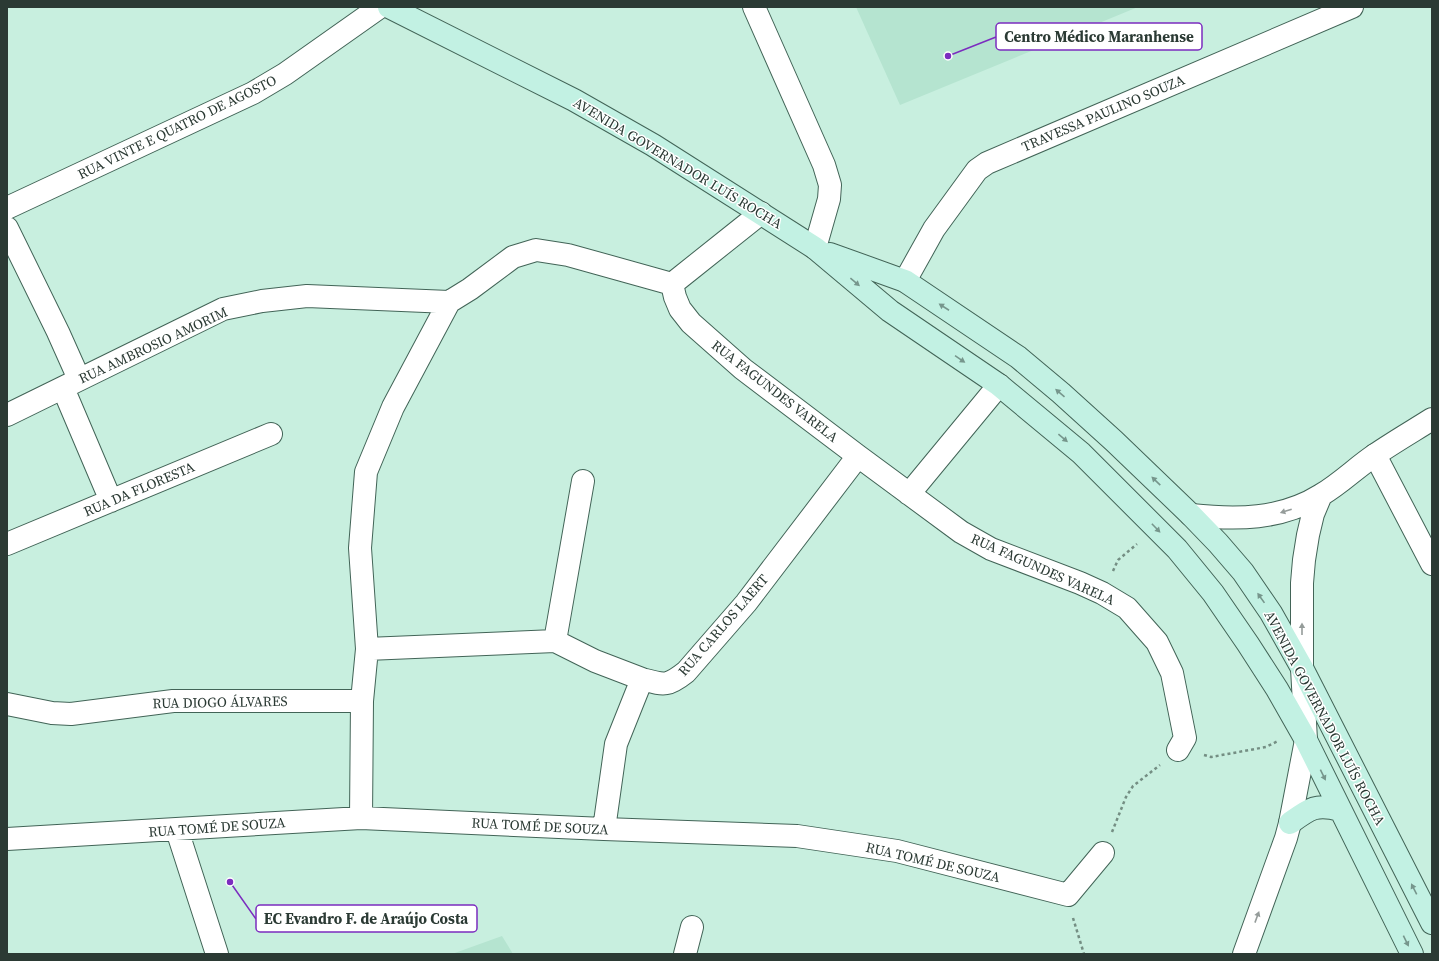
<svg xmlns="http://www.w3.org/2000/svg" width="1439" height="961" font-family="'Source Serif 4',serif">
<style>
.built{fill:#b5e4d0}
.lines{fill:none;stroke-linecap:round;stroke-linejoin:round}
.minor-casing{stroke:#426457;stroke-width:24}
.tertiary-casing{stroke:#426457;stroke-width:24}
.secondary-casing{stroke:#426457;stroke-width:24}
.path{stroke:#748e83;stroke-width:2.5;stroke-dasharray:3 3;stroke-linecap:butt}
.minor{stroke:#fff;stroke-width:22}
.tertiary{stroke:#fff;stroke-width:22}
.secondary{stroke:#c2f1e3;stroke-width:22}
.oneway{fill:#76968c}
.oneway2{fill:#959c9a}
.labels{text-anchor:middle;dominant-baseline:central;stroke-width:3;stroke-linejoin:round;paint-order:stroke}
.street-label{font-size:14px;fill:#2b3a34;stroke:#fff}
.leader{fill:none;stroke:#7b2cbf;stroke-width:1.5}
.callout-dot{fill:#7b2cbf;stroke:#fff;stroke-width:1.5}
.callout{fill:#fff;stroke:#7b2cbf;stroke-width:1.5}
.callout-label{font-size:15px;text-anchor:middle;font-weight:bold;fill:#2b3a34}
</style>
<rect width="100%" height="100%" fill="#c8efdf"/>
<path class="built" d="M856,7H1138L900,105Z
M502,936L513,954H452Z"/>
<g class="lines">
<g class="minor-casing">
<path id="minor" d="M754,7L824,165L830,185L829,199L815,248
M7,208L253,93L285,74L380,7
M7,228L58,332L79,379
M905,281L934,229L977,170L987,163L1352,7
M672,284L675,297L680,309L691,323L743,369L858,456L961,532L991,549L1080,583L1102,593L1127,608L1157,642L1172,673L1185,738L1178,750
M63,388L111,501
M7,415L223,309L262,301L307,296L449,302
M1375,455L1432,564
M909,494L999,385
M7,544L271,434
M555,641L583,481
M367,649L555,641L595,661L642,679
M7,704L52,713L71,714L173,701H362
M361,818L362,701L367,649L360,548L366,472L393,407L449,302L470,289L513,257L536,250L568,255L672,284L761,213
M604,829L616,744L642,679C664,685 667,687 686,672L746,603L858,456
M177,830L217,954
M7,839L361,818L604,829L797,836L897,851L1068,895L1103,853
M685,954L692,927"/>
</g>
<g class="tertiary-casing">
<path id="tertiary" d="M1191,515C1236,520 1281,520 1321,495C1340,484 1357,467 1375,455C1394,442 1413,431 1432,419
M1244,954L1286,838L1290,823L1306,740L1302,668V583L1304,560L1308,535L1313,514L1321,495"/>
</g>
<g class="secondary-casing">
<path id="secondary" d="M389,7L574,100L653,145L815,248L890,311L999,385L1081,453L1177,549L1213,593L1248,644L1277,689L1306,740L1412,954
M830,254L905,281L1018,357L1061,393L1114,441L1191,515L1218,543L1243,572L1271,613L1302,668L1432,923
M1290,823C1309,809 1316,803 1340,810"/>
</g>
<path class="path" d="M1113,571L1118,560L1137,544
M1204,755L1211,757L1266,747L1278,741
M1112,832L1126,797L1133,786L1160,765
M1073,918L1084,954"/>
<use href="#minor" class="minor"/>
<use href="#tertiary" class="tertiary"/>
<use href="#secondary" class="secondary"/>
</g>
<defs><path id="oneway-solid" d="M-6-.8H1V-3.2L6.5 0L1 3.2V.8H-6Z"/></defs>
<g class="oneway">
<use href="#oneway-solid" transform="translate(855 282) rotate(40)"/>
<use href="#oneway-solid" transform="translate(944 307) rotate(-147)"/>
<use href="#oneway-solid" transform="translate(960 359) rotate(34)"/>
<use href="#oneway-solid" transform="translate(1060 393) rotate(-139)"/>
<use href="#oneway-solid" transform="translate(1063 438) rotate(40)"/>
<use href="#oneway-solid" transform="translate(1156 481) rotate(-136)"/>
<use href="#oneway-solid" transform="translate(1156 528) rotate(46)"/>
<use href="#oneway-solid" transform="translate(1261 598) rotate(-125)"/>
<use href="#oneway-solid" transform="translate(1323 775) rotate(64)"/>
<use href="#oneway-solid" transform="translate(1414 889) rotate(-117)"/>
<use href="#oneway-solid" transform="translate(1406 941) rotate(64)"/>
</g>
<g class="oneway2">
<use href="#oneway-solid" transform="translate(1286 511) rotate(162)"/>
<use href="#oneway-solid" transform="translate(1302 629) rotate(-90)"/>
<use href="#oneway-solid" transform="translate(1257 917) rotate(-70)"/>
</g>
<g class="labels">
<g class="street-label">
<text transform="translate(1103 113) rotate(-23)">TRAVESSA PAULINO SOUZA</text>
<text transform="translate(177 127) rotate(-26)">RUA VINTE E QUATRO DE AGOSTO</text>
<text transform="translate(678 163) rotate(31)">AVENIDA GOVERNADOR LUÍS ROCHA</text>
<text transform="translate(153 345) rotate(-25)">RUA AMBROSIO AMORIM</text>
<text transform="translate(775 391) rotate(38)">RUA FAGUNDES VARELA</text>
<text transform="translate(139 489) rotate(-23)">RUA DA FLORESTA</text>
<text transform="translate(1043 569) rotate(24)">RUA FAGUNDES VARELA</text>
<text transform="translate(723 625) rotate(-49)">RUA CARLOS LAERT</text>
<text transform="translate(220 702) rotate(-1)">RUA DIOGO ÁLVARES</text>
<text transform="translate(1325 718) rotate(62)">AVENIDA GOVERNADOR LUÍS ROCHA</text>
<text transform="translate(540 826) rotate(3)">RUA TOMÉ DE SOUZA</text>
<text transform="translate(217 827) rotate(-4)">RUA TOMÉ DE SOUZA</text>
<text transform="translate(933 862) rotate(13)">RUA TOMÉ DE SOUZA</text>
</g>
</g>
<path class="leader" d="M948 56L996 37M230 882L256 919"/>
<g class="callout-dot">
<circle cx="948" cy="56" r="4"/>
<circle cx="230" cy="882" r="4"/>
</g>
<g class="callout">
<rect x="996" y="23" width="206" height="27" rx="4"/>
<rect x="256" y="905" width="221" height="27" rx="4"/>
</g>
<g class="callout-label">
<text x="1099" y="42">Centro Médico Maranhense</text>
<text x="366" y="924">EC Evandro F. de Araújo Costa</text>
</g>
<rect width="1439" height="961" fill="none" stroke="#2b3a34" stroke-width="16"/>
</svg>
